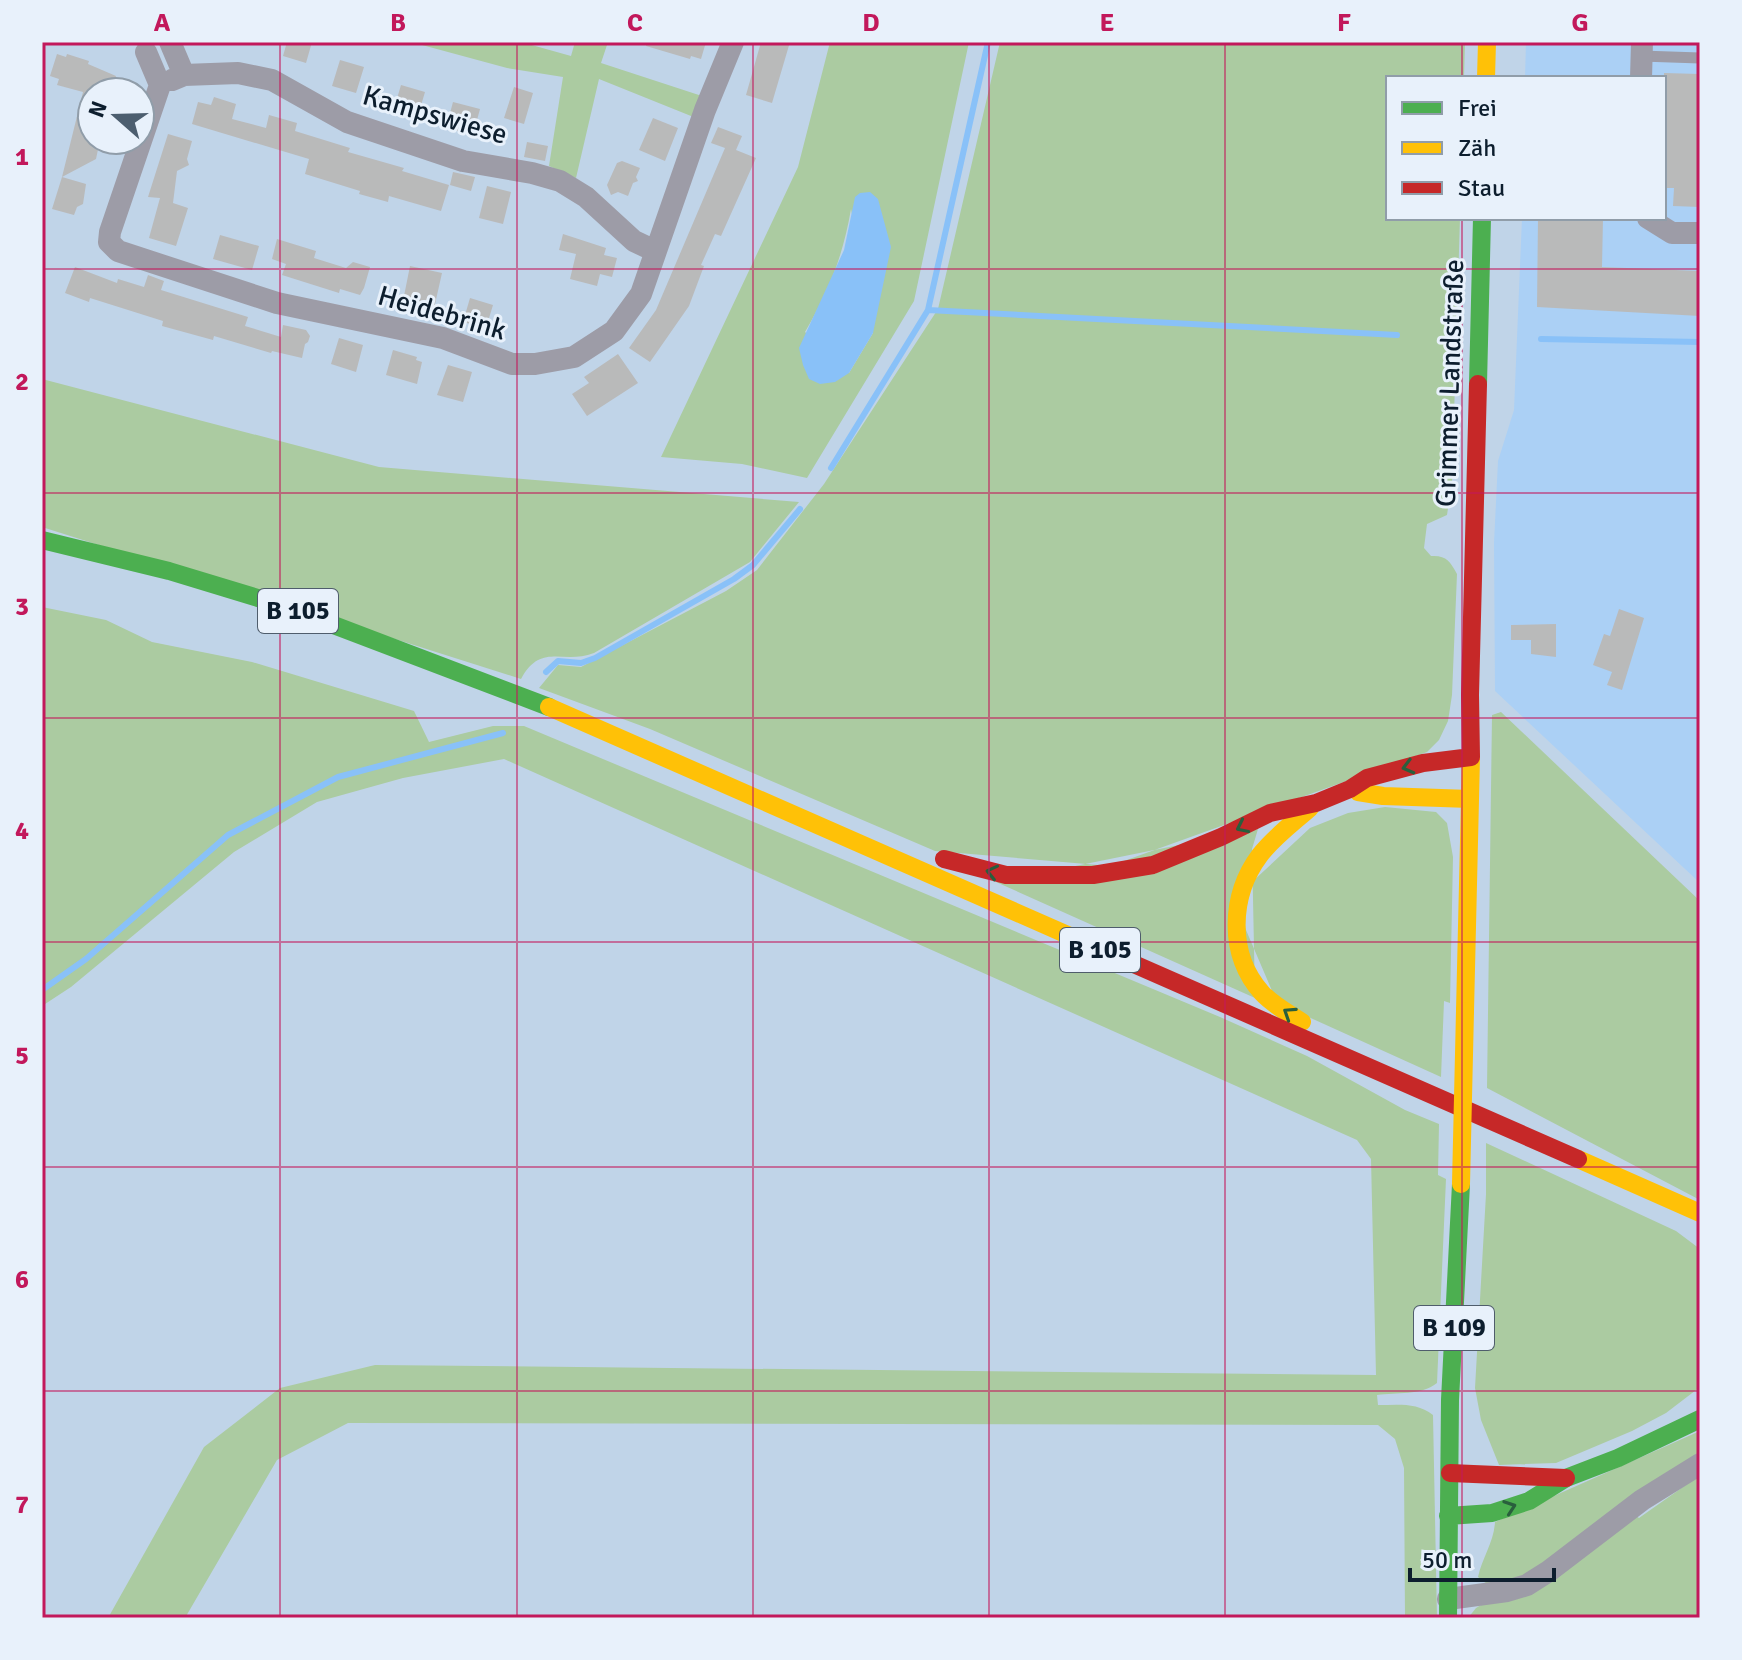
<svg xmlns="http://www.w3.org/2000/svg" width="1742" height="1660" font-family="Signika,sans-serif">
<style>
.built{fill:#abd0f5}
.green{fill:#abcba1;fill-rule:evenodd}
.water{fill:#89c1f8}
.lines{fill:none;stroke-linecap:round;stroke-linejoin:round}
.stream{stroke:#89c1f8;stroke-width:6}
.building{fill:#b9baba}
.lane{stroke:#9d9ca7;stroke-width:11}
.street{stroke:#9d9ca7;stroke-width:22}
.fast{stroke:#4caf50;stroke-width:18}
.slow{stroke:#ffc107;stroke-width:18}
.jam{stroke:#c62828;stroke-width:18}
.slow-bridge{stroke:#ffc107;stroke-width:18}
.oneway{stroke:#295f3d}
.grid{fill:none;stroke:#c2185b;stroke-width:2;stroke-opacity:0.55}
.labels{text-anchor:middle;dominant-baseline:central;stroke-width:6;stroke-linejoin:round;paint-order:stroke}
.shield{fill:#e8f1fb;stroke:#4f5d6c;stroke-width:2}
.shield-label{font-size:26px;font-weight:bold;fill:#0d1e2e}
.street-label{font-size:28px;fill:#0d1e2e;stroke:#e8f1fb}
.neatline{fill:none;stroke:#c2185b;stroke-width:3}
.grid-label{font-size:26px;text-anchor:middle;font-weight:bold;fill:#c2185b}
</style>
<rect width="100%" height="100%" fill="#c0d4e8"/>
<path class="built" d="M1526,42H1700V883L1495,691L1494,543L1498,461L1514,410L1522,218H1664V78H1525Z"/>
<path class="green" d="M411,42H521L571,56L575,42H608L601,63L705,97L696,118L599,79L576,178L549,166L563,77L507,68Z
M830,42H969L914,301L807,478L742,464L661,457L798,167ZM851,209L873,333L849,373L805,332C829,291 843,256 851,209Z
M1000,42H1465L1464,78H1388V218H1460L1452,482L1447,515L1427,524L1424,548L1431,556C1446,555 1450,561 1457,574L1452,695L1448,721L1439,740L1427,752L1110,866L935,851L650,729L539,688L558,665L581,667L726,591L757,570L824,484L938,309Z
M42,379L379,467L799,502L750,562L594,653C563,665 541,642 521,679L42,527Z
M42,607L106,620L152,642L252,662L414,711L429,742L493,726H524L1220,1017L1307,1056L1405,1110L1439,1124L1438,1175L1446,1179L1437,1383C1420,1396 1397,1392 1377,1395L1378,1405C1398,1405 1417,1402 1433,1415L1437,1618H1405L1404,1468L1395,1439L1378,1425L348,1423L277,1460L185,1618H108L204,1447L280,1388L375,1365L1376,1375L1371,1159L1357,1140L504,759L403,778L317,802L234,852L71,987L42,1006Z
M1501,712L1700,901V1200L1487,1088L1492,715Z
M1385,807L1436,812L1447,823L1453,857L1450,1003L1444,1001L1441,1077L1293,1010L1273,993L1243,923L1252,882L1310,828L1348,813Z
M1258,829L1252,849L1255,998L996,882Z
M1486,1143L1676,1231L1700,1249V1387L1666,1413L1632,1431L1556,1463L1499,1465L1481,1420L1475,1388L1486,1194Z
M1700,1431V1458L1525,1582L1487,1584L1478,1577C1482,1558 1494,1542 1495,1522Z
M1700,1475V1618H1468L1476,1608L1632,1513L1639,1518Z"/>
<path class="water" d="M870,192L878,199L891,247L873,333L849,373L835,382L820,384L809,379L803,365L799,348L844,250L855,197L860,193Z"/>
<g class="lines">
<path class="stream" d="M928,310L1397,335
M1541,339L1700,342
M831,468L928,310L988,42
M546,672L558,661L581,663L595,658L734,579L753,565L800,509
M42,990L86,959L228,835L338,777L503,733"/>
</g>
<path class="building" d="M287,42H312L306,63L283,56Z
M647,42H706L701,59L691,56L690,59L646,46Z
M761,42H790L772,103L746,95Z
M57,54L66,57L67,54L89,61L88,64L116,76L111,92H92V140H100L96,159L62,177L83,92L57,85L59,79L50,76Z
M340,60L364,67L356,93L332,86Z
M1664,73L1700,74V207L1673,206L1674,188H1664Z
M401,85L425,92L417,119L393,112Z
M514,87L533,93L524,124L504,118Z
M214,97L236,104L232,119L266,128L269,115L297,123L295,131L350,148L348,152L404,168L402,171L449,185L441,211L389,196L388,202L359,194L360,191L305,174L309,159L192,124L198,102L211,105Z
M453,102L480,109L474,131L468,134L446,128Z
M653,118L678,128L665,161L639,150Z
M718,127L742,136L736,150L756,158L721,236L715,234L701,265L704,266L689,306L650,362L629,348L656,310L725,148L711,143Z
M168,134L192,141L187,159L189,165L177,171L173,203L188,208L176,246L149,238L160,198L148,197Z
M527,142L548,146L545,161L524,157Z
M622,161L640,168L636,177L638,181L633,183L628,196L618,192L611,195L607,185L617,163Z
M453,172L475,177L471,191L450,185Z
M62,177L86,184L83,204L77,207L74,215L52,209Z
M487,186L511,192L503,224L479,218Z
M1538,218H1603L1602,267L1700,271V316L1537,307Z
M563,234L606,248L604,255L617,258L612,277L600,274L597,286L570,279L576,254L559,250Z
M220,235L259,246L252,270L213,259Z
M277,239L316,251L314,258L346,268L353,262L370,267L364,288L360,295L340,289L339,293L282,275L286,264L272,259Z
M410,266L442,273L433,313L402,306Z
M75,267L117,283L118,279L144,287L148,275L164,281L161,290L248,317L245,326L281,337L283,325L306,330L310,336L308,342L305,344L302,358L272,351L271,353L214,336L213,340L162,326L163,321L90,298L89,302L65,293Z
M470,298L493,305L486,328L463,322Z
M339,338L363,345L356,372L331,364Z
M393,350L417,357L416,360L422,362L417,384L386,375Z
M618,354L638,383L587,416L572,394L589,383L584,377Z
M448,365L472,372L463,402L437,395Z
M1619,609L1644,618L1622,690L1607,685L1612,672L1593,665L1604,634L1610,636Z
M1556,624V657L1531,654V640H1511V625Z"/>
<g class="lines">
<path class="lane" d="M1641,56L1700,58"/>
<path class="street" d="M170,42L184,75L172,80
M146,52L160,85L110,232L109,242L118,251L277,303L443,338L512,364H535L574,357L614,331L641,294L705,110L733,42
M184,75L238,73L272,80L347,122L463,161L532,173L560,181L586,197L634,241L655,251
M1641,78L1642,42
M1648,218L1672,233H1700
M1448,1599L1507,1591L1527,1585L1549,1571L1642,1500L1700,1464"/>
<path class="fast" d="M1478,384L1482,218
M42,540L169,571L281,605L549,707
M1448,1516L1492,1513L1529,1501L1566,1478L1618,1458L1700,1419
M1448,1618L1450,1400L1461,1184"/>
<path class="slow" d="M1486,78L1487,42
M549,707L1095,947
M1358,792L1383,796L1470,799
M1465,1011L1471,757
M1302,1022C1288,1013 1273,1005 1262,993C1227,954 1230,895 1260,855C1274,837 1293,823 1310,808
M1578,1159L1700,1213"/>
<path class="jam" d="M1471,757L1470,695L1478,384
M944,859L1006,875H1093L1153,865L1221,837L1270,813L1316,803L1350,789L1367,778L1423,763L1471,757
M1095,947L1578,1159
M1450,1473L1566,1478"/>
<path class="slow-bridge" d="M1461,1184L1465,1011"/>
</g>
<defs><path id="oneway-chevron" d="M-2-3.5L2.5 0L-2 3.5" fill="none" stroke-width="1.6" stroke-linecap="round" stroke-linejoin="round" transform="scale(2)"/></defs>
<g class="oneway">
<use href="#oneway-chevron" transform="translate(1408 767) rotate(165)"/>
<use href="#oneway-chevron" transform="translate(1242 827) rotate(154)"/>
<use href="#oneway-chevron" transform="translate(992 872) rotate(-167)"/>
<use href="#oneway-chevron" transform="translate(1289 1013) rotate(-147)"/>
<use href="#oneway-chevron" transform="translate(1510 1507) rotate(-19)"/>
</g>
<path class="grid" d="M280,42V1618M517,42V1618M753,42V1618M989,42V1618M1225,42V1618M1462,42V78M1462,218V1618M42,269H1700M42,493H1700M42,718H1700M42,942H1700M42,1167H1700M42,1391H1700"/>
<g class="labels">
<g class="shield">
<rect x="258" y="589" width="80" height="44" rx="6"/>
<rect x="1060" y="928" width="80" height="44" rx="6"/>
<rect x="1414" y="1306" width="80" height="44" rx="6"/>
</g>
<g class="shield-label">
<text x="298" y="611">B 105</text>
<text x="1100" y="950">B 105</text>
<text x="1454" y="1328">B 109</text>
</g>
<g class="street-label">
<text transform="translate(435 115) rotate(16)">Kampswiese</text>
<text transform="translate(442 313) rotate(16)">Heidebrink</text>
<text transform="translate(1450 383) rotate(-88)">Grimmer Landstraße</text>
</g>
</g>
<rect width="1742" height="1660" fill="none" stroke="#e8f1fb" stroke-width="88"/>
<rect x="1386" y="76" width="280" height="144" fill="#e8f1fb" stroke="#909da9" stroke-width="2"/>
<rect x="1402" y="102" width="40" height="12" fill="#4caf50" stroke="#909da9" stroke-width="2"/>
<text x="1458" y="116" font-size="24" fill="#0d1e2e">Frei</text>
<rect x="1402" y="142" width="40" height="12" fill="#ffc107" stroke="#909da9" stroke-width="2"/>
<text x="1458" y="156" font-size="24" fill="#0d1e2e">Zäh</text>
<rect x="1402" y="182" width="40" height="12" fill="#c62828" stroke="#909da9" stroke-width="2"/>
<text x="1458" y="196" font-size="24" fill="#0d1e2e">Stau</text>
<g transform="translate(116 116) rotate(290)"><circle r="38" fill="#e8f1fb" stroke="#909da9" stroke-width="2"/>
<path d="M0-6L14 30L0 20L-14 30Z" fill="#4c5e6f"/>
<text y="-12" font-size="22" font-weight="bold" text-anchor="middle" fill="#0d1e2e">N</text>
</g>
<path d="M1410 1568v12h144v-12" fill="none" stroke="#0d1e2e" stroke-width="4"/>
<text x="1422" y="1568" font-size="24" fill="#0d1e2e" stroke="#e8f1fb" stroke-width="6" paint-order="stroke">50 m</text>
<rect x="44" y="44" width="1654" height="1572" class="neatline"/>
<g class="grid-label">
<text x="162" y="31">A</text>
<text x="398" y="31">B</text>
<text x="635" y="31">C</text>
<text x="871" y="31">D</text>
<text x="1107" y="31">E</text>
<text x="1344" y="31">F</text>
<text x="1580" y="31">G</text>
<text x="22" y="165">1</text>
<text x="22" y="390">2</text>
<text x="22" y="615">3</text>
<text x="22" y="839">4</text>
<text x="22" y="1064">5</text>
<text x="22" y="1288">6</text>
<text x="22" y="1513">7</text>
</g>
</svg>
